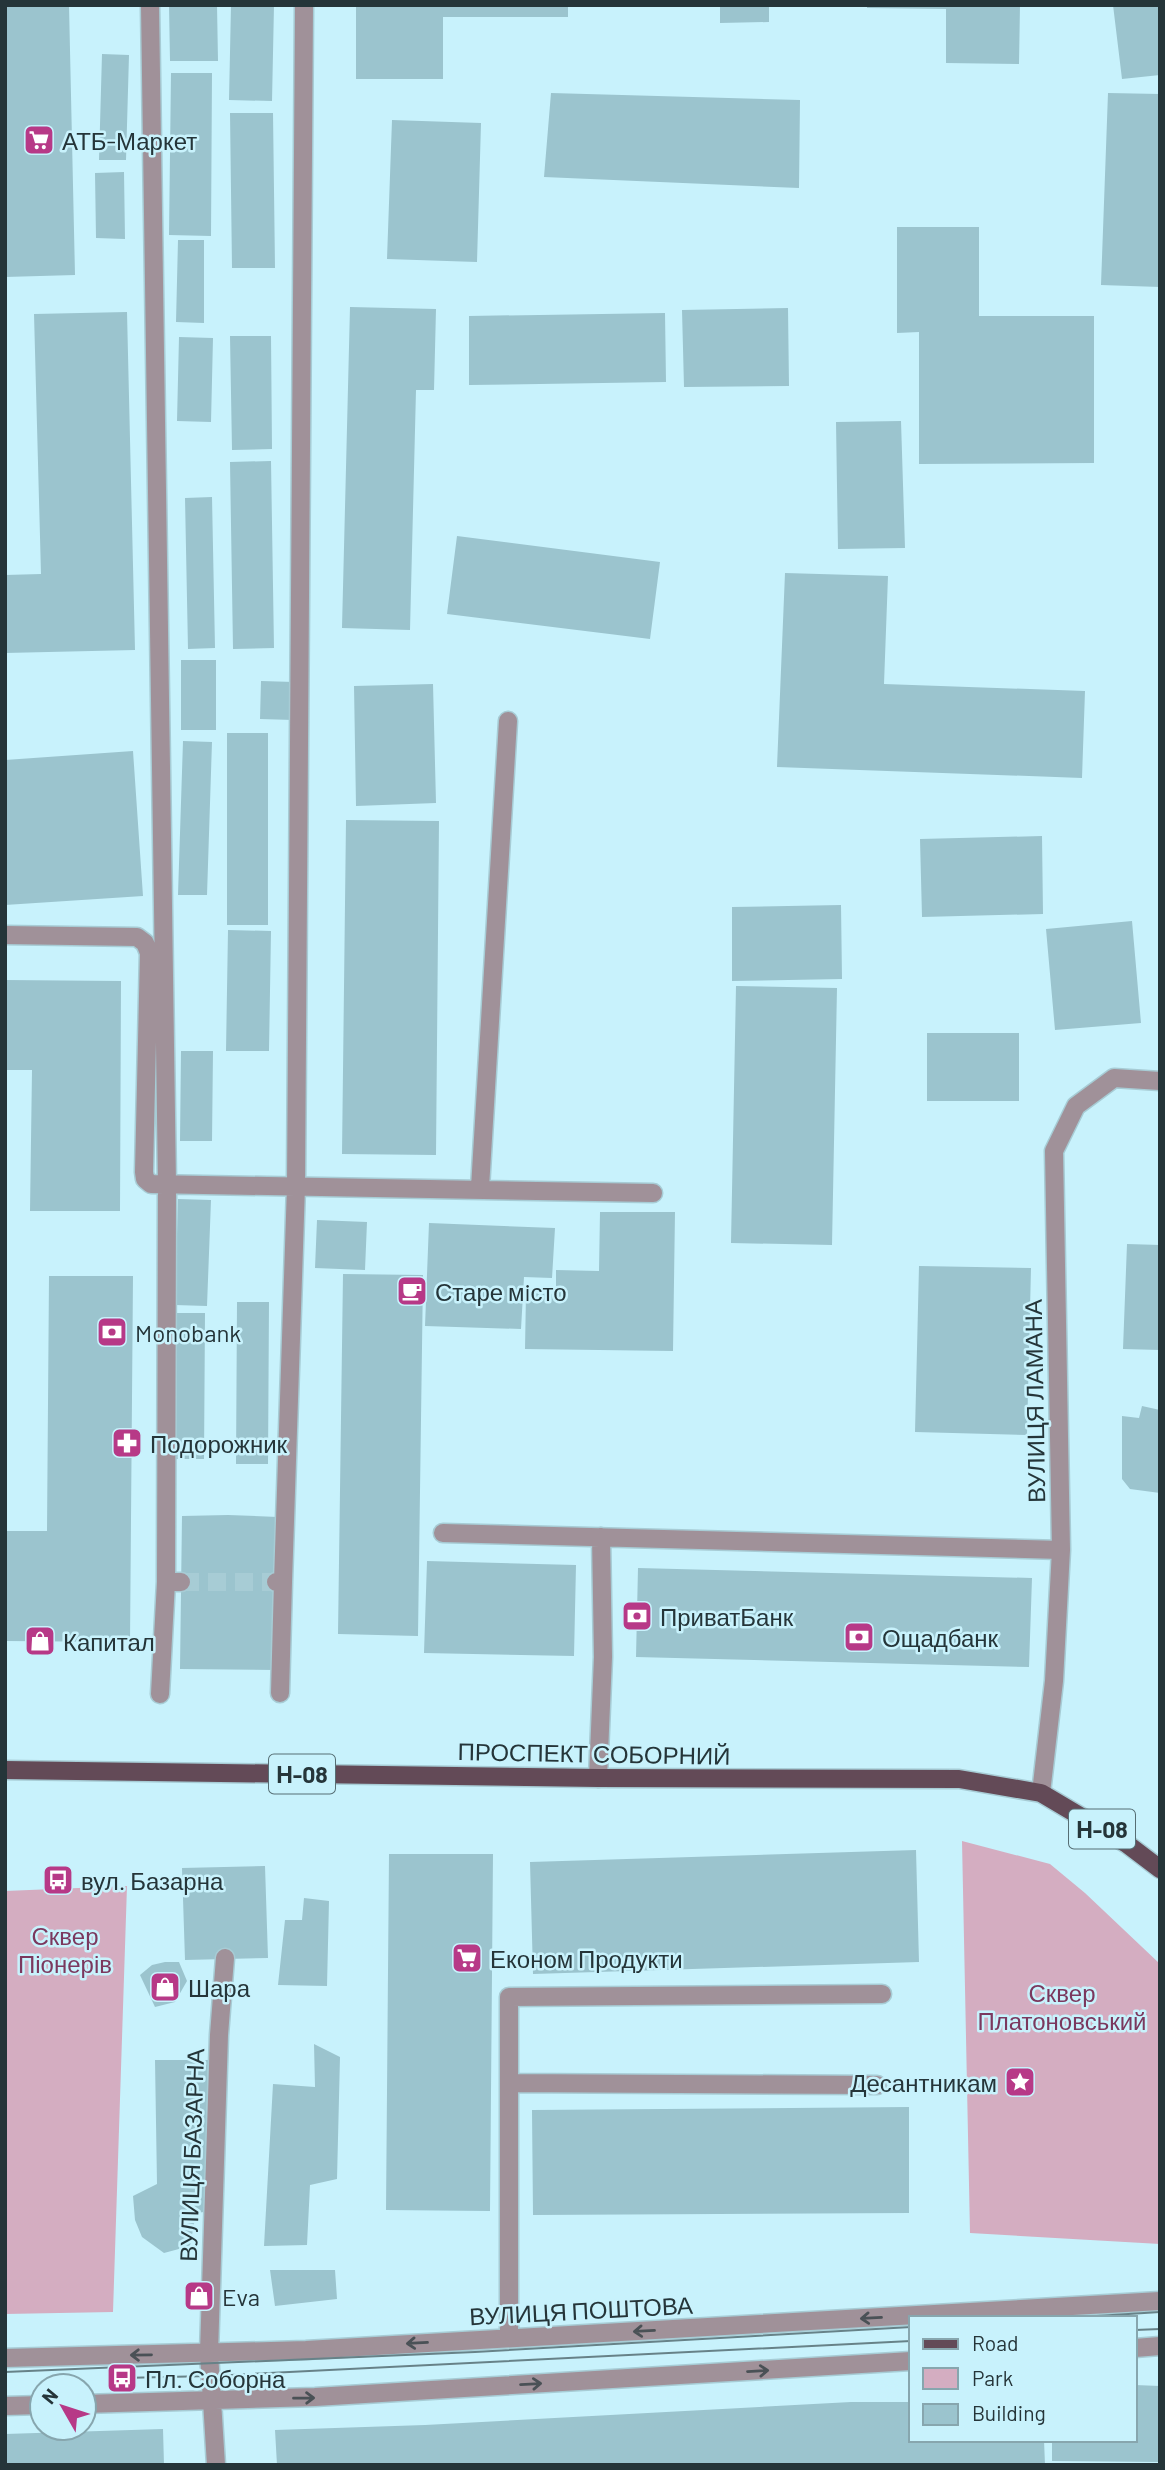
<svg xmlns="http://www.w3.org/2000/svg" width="1165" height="2470" font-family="Barlow,sans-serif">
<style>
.green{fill:#d4adc1}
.building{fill:#9bc4ce}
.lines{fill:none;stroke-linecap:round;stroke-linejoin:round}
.minor-tunnel{stroke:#a7ccd5;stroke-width:18;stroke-dasharray:18 9;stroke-linecap:butt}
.minor-casing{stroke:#a7ccd5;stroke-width:21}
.major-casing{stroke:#a7ccd5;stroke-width:21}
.minor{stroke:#a09199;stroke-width:18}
.major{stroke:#634a57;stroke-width:18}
.tram{stroke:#678288;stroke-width:2}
.oneway{stroke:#4a5156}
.labels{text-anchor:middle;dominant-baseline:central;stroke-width:5;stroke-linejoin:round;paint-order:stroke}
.shield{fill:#c8f2fc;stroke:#566e74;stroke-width:2}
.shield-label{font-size:23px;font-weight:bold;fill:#253539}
.poi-label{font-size:24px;fill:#253539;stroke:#c8f2fc;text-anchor:start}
.street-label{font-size:24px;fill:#253539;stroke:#c8f2fc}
.park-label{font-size:24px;fill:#7b385e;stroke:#c8f2fc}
</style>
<rect width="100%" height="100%" fill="#c8f2fc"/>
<path class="green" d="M962,1841L1050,1864L1085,1893L1160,1964V2244L970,2233Z
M127,1886L113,2312L5,2314V1891Z"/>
<path class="building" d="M5,5H69L75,275L5,277Z
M169,5H217L218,61H170Z
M231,5H274L272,101L229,100Z
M356,5H568V17H443V79H356Z
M720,5H769V22L720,23Z
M867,5H1020L1019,64L946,63V9L867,8Z
M1113,5H1160V75L1122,79Z
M102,54L129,55L126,160H99Z
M171,73H212L211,236L169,235Z
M551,93L800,100L799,188L544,177Z
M1108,93L1160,94V287L1101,285Z
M230,113H273L275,268H232Z
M392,120L481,123L477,262L387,259Z
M124,172L125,239L96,238L95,173Z
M897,227H979V316H1094V463L919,464V332L897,333Z
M178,240H204V323L176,322Z
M350,307L436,309L434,390H416L410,630L342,628Z
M788,308L789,386L684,387L682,310Z
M127,312L135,650L5,653V575L41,574L34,314Z
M665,313L666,382L469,385V316Z
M230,336H271L272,449L232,450Z
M179,337L213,338L211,422L177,421Z
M901,421L905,548L838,549L836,422Z
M271,461L274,648L233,649L230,462Z
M212,497L215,648L188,649L185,498Z
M457,536L660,562L650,639L447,614Z
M785,573L888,576L884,684L1085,691L1082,778L777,767Z
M181,660H216V730H181Z
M261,681L294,682L293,720L260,719Z
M433,684L436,803L356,806L354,686Z
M227,733H268V925H227Z
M183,741L212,742L207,895H178Z
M133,751L143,896L5,905V760Z
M346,820L439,821L436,1155L342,1154Z
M1042,836L1043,914L922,917L920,839Z
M841,905L842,979L732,981V907Z
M1132,921L1141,1023L1055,1030L1046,929Z
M228,930L271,931L269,1051H226Z
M5,980L121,981L120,1211H30L32,1070H5Z
M736,986L837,988L832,1245L731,1243Z
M927,1033H1019V1101H927Z
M181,1051H213L212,1141H180Z
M178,1199L211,1200L207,1306L175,1305Z
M600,1212H675L673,1351L525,1349L526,1293L556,1294V1270L599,1271Z
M317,1220L367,1222L365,1270L315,1268Z
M429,1223L555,1228L552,1278L524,1277L521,1329L425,1326Z
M1127,1244L1160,1245V1350L1123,1349Z
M919,1266L1031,1268L1027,1435L915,1432Z
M343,1274L423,1275L418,1636L338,1634Z
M49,1276H133L130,1642L5,1641V1531H47Z
M237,1302H269L268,1464H236Z
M177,1313H205L204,1459H176Z
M1142,1406L1160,1410V1493L1130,1489L1122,1479V1416L1139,1418Z
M228,1515L278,1517L275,1670L180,1669L182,1516Z
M427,1561L576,1565L574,1656L424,1653Z
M638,1568L1032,1578L1029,1667L636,1657Z
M916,1850L919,1962L533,1974L530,1862Z
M389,1854H493L490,2211L386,2210Z
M265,1866L268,1958L185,1960L182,1868Z
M304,1898L329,1901L327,1986L278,1985L285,1920H302Z
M165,1962H179L187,1981L175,2002L155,2007L140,1975L152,1965Z
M314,2044L340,2057L337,2179L310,2185L307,2245L264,2246L273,2084L315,2087Z
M155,2060H208L204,2212L196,2213L190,2246L164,2253L142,2237L135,2220L133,2196L157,2184Z
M909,2107V2213L533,2215L532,2110Z
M270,2270H335L337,2299L275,2306Z
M1135,2385L1160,2386V2462L1052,2461V2440H1135Z
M851,2402H911V2440H1044L1045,2465H277L275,2430L425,2425Z
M163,2429L164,2465H5V2434Z"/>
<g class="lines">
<path class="minor-tunnel" d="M181,1582H276"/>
<g class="minor-casing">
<path id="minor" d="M150,5L167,1184L166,1582H181
M5,935L137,937L145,943L149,953L144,1172L145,1179L151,1184L653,1193
M480,1188L508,721
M443,1533L1061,1550
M276,1582H283L296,1186L304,5
M280,1693L283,1582
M160,1694L166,1582
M598,1778L603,1657L601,1537
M1041,1793L1054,1681L1061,1550L1054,1151L1076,1106L1114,1078L1160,1081
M509,2083L877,2085
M509,2338V1997L882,1994
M1135,2348L1160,2346
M5,2358L306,2350L1160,2301
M84,2404L315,2397L911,2361
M5,2406L42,2405
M216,2465L209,2353L219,2035L225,1958"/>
</g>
<g class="major-casing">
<path id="major" d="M5,1770L598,1778L959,1779L1041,1793L1127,1844L1160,1869"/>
</g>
<use href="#minor" class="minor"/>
<use href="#major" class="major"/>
<path class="tram" d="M1065,2318L1160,2312
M1135,2330L1160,2329
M5,2372L475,2352L911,2327
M121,2378L210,2376L911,2341"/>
</g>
<defs><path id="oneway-shaft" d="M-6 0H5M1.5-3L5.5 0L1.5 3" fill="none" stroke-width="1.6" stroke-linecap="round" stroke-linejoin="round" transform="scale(1.75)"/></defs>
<g class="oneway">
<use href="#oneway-shaft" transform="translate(871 2318) rotate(177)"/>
<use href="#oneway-shaft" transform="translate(644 2331) rotate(177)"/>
<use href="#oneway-shaft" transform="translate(417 2343) rotate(177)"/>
<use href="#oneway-shaft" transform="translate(141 2355) rotate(179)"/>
<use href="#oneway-shaft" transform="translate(758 2371) rotate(-3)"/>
<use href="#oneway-shaft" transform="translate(531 2384) rotate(-3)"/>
<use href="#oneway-shaft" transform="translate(304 2398) rotate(-1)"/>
</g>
<defs>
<g id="supermarket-square" transform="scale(1.575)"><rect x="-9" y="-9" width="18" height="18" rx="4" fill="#b73987" stroke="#c8f2fc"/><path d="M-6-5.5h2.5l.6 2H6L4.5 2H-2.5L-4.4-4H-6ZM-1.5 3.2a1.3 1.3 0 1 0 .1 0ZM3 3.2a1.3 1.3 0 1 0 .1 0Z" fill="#fff"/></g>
<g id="cafe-square" transform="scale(1.575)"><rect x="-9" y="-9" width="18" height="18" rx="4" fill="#b73987" stroke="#c8f2fc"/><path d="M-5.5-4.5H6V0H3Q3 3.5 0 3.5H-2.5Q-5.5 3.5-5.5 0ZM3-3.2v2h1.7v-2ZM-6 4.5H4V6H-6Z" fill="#fff"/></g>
<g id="bank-square" transform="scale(1.575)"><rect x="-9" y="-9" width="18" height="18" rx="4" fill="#b73987" stroke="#c8f2fc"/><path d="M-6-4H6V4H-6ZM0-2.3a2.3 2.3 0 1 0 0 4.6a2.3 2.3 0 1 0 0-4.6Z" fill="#fff"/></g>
<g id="pharmacy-square" transform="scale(1.575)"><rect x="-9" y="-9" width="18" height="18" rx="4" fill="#b73987" stroke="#c8f2fc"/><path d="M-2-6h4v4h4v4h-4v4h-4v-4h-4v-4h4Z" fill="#fff"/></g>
<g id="shop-square" transform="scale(1.575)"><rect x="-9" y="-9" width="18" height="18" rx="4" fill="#b73987" stroke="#c8f2fc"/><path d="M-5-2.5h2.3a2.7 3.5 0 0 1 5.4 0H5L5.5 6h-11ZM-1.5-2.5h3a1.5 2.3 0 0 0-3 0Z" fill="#fff"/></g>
<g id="bus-square" transform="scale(1.575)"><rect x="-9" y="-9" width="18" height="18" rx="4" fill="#b73987" stroke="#c8f2fc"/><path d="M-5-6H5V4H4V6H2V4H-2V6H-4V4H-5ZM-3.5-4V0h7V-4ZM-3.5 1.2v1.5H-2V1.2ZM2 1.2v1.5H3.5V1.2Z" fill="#fff"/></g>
<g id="sight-square" transform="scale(1.575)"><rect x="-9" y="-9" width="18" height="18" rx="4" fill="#b73987" stroke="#c8f2fc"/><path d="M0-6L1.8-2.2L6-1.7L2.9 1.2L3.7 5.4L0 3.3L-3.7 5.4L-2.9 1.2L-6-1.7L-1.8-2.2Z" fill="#fff"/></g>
</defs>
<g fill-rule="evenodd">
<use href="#supermarket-square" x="39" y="140"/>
<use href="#cafe-square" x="412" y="1291"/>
<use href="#bank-square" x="112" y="1332"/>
<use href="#pharmacy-square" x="127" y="1443"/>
<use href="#bank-square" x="637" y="1616"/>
<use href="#bank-square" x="859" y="1637"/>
<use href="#shop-square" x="40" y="1641"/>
<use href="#bus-square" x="58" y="1880"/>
<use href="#supermarket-square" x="467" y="1958"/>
<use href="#shop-square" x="165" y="1987"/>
<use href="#sight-square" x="1020" y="2082"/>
<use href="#shop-square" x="199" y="2296"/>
<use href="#bus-square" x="122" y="2378"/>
</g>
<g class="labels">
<g class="shield">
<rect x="269" y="1754.5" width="66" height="39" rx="5"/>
<rect x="1069" y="1809.5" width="66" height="39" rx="5"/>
</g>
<g class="shield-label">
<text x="302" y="1774">Н-08</text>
<text x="1102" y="1829">Н-08</text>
</g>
<g class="poi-label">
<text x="62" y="140">АТБ-Маркет</text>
<text x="435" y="1291">Старе мiсто</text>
<text x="135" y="1332">Monobank</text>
<text x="150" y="1443">Подорожник</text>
<text x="660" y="1616">ПриватБанк</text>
<text x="882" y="1637">Ощадбанк</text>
<text x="63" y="1641">Капитал</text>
<text x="81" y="1880">вул. Базарна</text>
<text x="490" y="1958">Економ Продукти</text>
<text x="188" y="1987">Шара</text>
<text x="997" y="2082" text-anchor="end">Десантникам</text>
<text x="222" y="2296">Eva</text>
<text x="145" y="2378">Пл. Соборна</text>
</g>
<g class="street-label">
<text transform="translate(1034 1401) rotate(-91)">ВУЛИЦЯ ЛАМАНА</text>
<text transform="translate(594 1753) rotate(1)">ПРОСПЕКТ СОБОРНИЙ</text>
<text transform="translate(191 2155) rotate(-88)">ВУЛИЦЯ БАЗАРНА</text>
<text transform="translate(581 2310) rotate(-3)">ВУЛИЦЯ ПОШТОВА</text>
</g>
<g class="park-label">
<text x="65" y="1935">Сквер<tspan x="65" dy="28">Піонерів</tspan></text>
<text x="1062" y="1992">Сквер<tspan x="1062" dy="28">Платоновський</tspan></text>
</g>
</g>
<rect width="1165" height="2470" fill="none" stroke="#253539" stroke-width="14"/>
<rect x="909" y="2316" width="228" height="126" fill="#c8f2fc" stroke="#87a6ae" stroke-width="2"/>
<rect x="923" y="2339" width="35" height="10" fill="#634a57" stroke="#87a6ae" stroke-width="2"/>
<text x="972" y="2351" font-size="21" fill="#253539">Road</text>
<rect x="923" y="2368" width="35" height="21" fill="#d4adc1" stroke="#87a6ae" stroke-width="2"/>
<text x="972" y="2386" font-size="21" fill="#253539">Park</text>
<rect x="923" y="2404" width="35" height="21" fill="#9bc4ce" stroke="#87a6ae" stroke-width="2"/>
<text x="972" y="2421" font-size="21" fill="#253539">Building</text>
<g transform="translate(63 2407) rotate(309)"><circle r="33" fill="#c8f2fc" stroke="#87a6ae" stroke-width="2"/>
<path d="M0-5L12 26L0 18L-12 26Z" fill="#b73987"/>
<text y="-10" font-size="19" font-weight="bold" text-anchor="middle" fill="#253539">N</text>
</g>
</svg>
